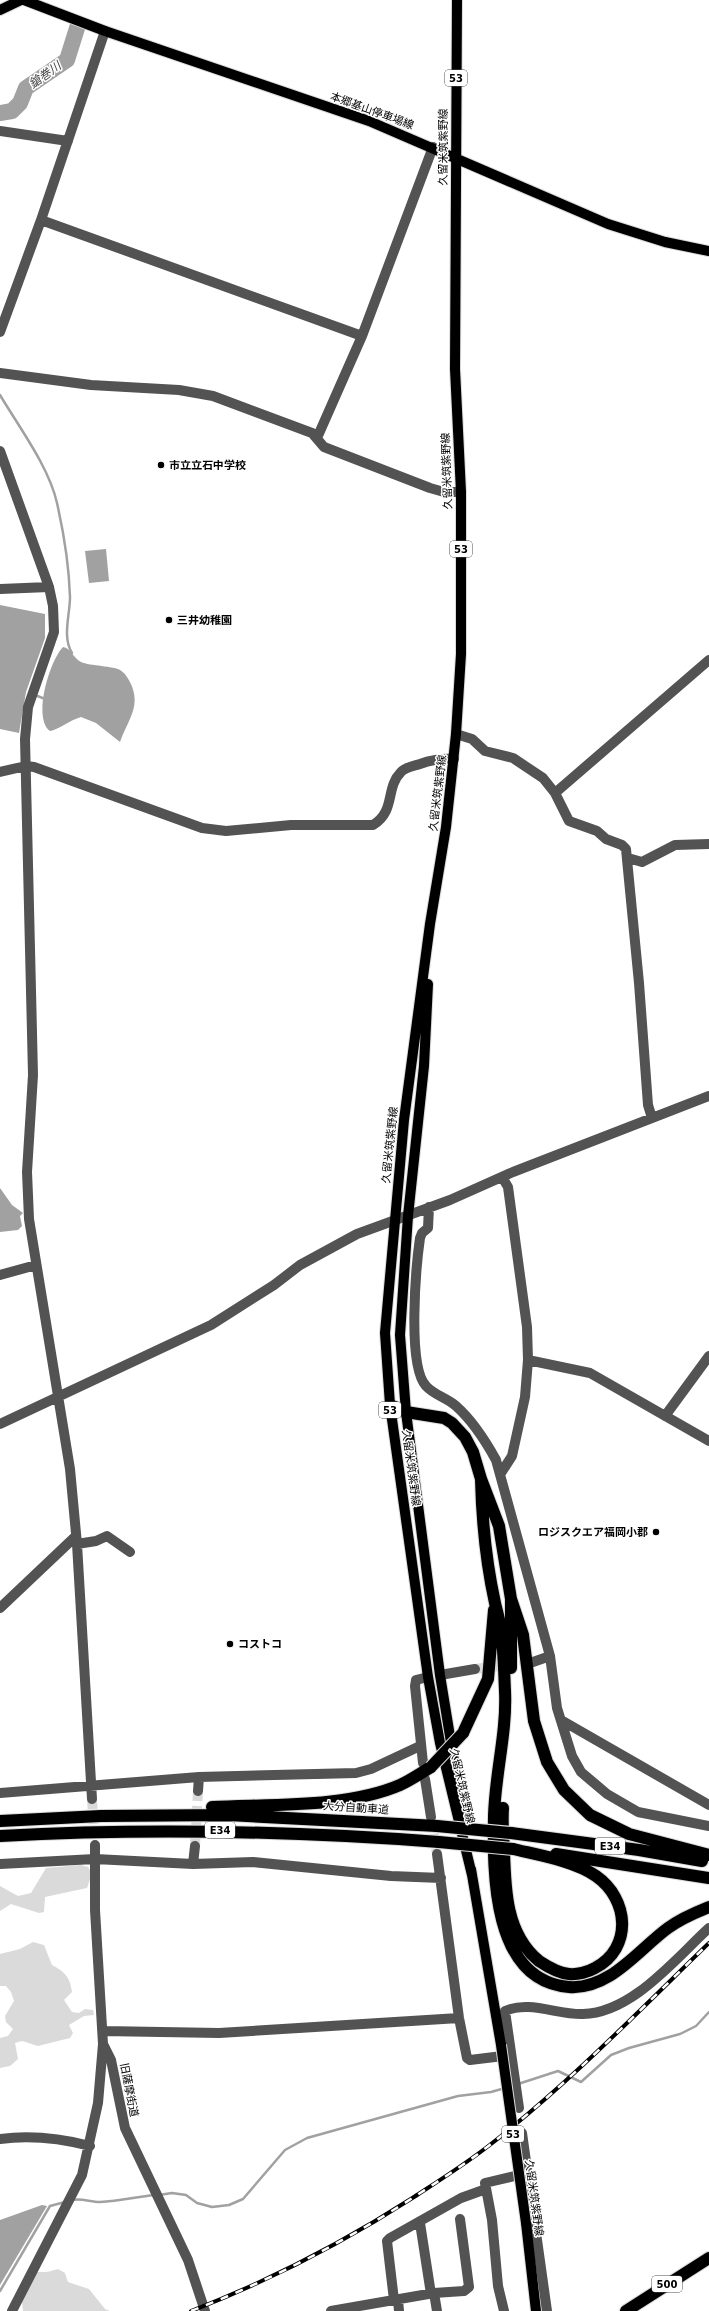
<svg xmlns="http://www.w3.org/2000/svg" width="709" height="2311" font-family="'DejaVu Sans','Noto Sans JP',sans-serif">
<style>
.green{fill:#dadada}
.water{fill:#a1a1a1}
.lines{fill:none;stroke-linecap:round;stroke-linejoin:round}
.stream{stroke:#a1a1a1;stroke-width:2.5}
.river{stroke:#a1a1a1;stroke-width:16}
.minor-tunnel{stroke:#d9d9d9;stroke-width:10;stroke-dasharray:10 5;stroke-linecap:butt}
.major-casing{stroke:#dbdbdb;stroke-width:12}
.highway-casing{stroke:#dbdbdb;stroke-width:14}
.minor{stroke:#535353;stroke-width:10}
.major{stroke:#000;stroke-width:10}
.highway{stroke:#000;stroke-width:12}
.rail-casing{stroke:#000;stroke-width:4}
.rail{stroke:#fff;stroke-width:2.5;stroke-dasharray:8;stroke-linecap:butt}
.major-bridge-casing{stroke:#dbdbdb;stroke-width:12;stroke-linecap:butt}
.highway-bridge-casing{stroke:#dbdbdb;stroke-width:14;stroke-linecap:butt}
.major-bridge{stroke:#000;stroke-width:10}
.highway-bridge{stroke:#000;stroke-width:12}
.poi-dot{fill:#000;stroke:#fff;stroke-width:1.5}
.labels{text-anchor:middle;dominant-baseline:central;stroke-width:3;stroke-linejoin:round;paint-order:stroke}
.shield{fill:#fff;stroke:#4c4c4c;stroke-width:1}
.shield-label{font-size:10px;font-weight:bold;fill:#000}
.street-label{font-size:11px;fill:#000;stroke:#fff}
.poi-label{font-size:11px;font-weight:bold;fill:#000;stroke:#fff;text-anchor:start}
.water-label{font-size:12px;font-style:italic;fill:#424242;stroke:#fff}
</style>
<rect width="100%" height="100%" fill="#fff"/>
<path class="green" d="M81,1865L88,1867L92,1874L87,1888L45,1897L44,1912L39,1913L11,1904L0,1911V1886L18,1896L31,1893L46,1868Z
M33,1942L44,1945L52,1965C65,1972 70,1977 72,1992L64,2000L72,2012L79,2013L85,2009L93,2010L94,2015L84,2016L69,2025L73,2033L70,2038L38,2046L22,2041L15,2043L18,2059L10,2066L0,2068V2038L8,2036L13,2029L6,2022L5,2016L14,2001L11,1992L6,1986H0V1954L20,1949Z
M58,2269L65,2273L68,2282L89,2289L105,2309L110,2311H23L22,2302L35,2272H47Z"/>
<path class="water" d="M106,549L109,581L89,583L85,551Z
M0,605L45,614V638L26,692L19,733L0,729Z
M63,647C71,648 73,658 81,662C90,666 114,666 120,670C124,672 128,678 130,682C142,706 128,719 120,742L96,723L81,717C70,720 58,730 50,731C32,718 50,660 63,647Z
M0,1188L12,1205L23,1213L20,1216L22,1226L18,1230L0,1232Z
M42,2205L47,2206L0,2285V2220Z"/>
<g class="lines">
<path class="stream" d="M0,395C19,427 49,467 57,503C64,534 69,565 70,597C70,615 62,637 72,653
M35,695L45,699
M518,2084L558,2071L581,2082L611,2055L629,2048L680,2034L696,2026L709,2012
M159,2195L172,2193L186,2195L197,2203L212,2207L229,2205L243,2199L285,2150L307,2138L458,2096L491,2092L505,2088
M72,2200C82,2198 90,2202 100,2202C119,2201 136,2197 154,2195
M0,2291L50,2206L65,2202"/>
<path class="river" d="M0,113L12,111L20,103L26,88L67,60L78,25"/>
<path class="minor-tunnel" d="M475,1669L533,1662
M92,1799L95,1845
M431,1819L437,1854
M195,1846L198,1791"/>
<g class="major-casing">
<path id="major" d="M24,0L105,31L369,121L608,224L665,242L709,251
M457,0L455,369L461,492V654L456,734L446,827L430,924L404,1120L385,1333L390,1405L428,1677L440,1743L472,1875
M0,10L21,0
M428,984L424,1066L408,1216L400,1335L406,1412L440,1675L464,1822
M471,1869L501,2045
M526,2223L536,2311"/>
</g>
<g class="highway-casing">
<path id="highway" d="M390,1405L406,1412L444,1418L452,1423L465,1437L473,1452L481,1479L499,1526L511,1599L523,1635L534,1721L547,1762L564,1790L590,1815L629,1834L709,1855
M481,1479C482,1521 486,1562 495,1603C497,1612 500,1621 501,1631C504,1651 504,1671 505,1691C507,1733 495,1774 494,1816C493,1873 492,1981 569,1987C610,1990 639,1949 668,1928C680,1919 694,1913 709,1907
M511,1599V1668
M463,1733L488,1679L494,1610
M212,1807C269,1804 347,1808 400,1785C411,1780 421,1773 431,1767
M503,1808C502,1822 503,1836 504,1850C505,1890 506,1934 539,1961C548,1967 558,1973 569,1974C577,1975 588,1972 595,1968C633,1948 629,1899 596,1876C575,1861 538,1855 513,1849
M0,1821L101,1816L228,1815L437,1826
M511,1833L639,1850L702,1861
M0,1836C147,1828 293,1831 439,1842
M556,1854L709,1878
M626,2311L709,2258"/>
</g>
<path class="minor" d="M0,131L68,141
M41,220L362,336
M0,332L41,220L105,31
M0,373L91,385L179,390L213,396L312,433L324,447L430,488L444,492H461
M317,438L362,336L433,147
M0,451L49,587L53,606L54,632L28,707L25,739L33,1075L27,1172L29,1219L70,1469L77,1544L92,1799
M0,589L49,587
M456,734L472,739L485,751L513,758L543,778L555,793L569,821L597,831L606,839L622,845L626,849L639,983L648,1105L652,1118
M0,772L26,766L34,767L202,828L226,831L291,825H373C396,811 385,788 401,772C405,767 414,766 420,764C431,760 442,758 454,759
M555,793L709,660
M628,858L642,862L675,845L709,844
M429,1207L428,1228L422,1233L420,1238C416,1266 407,1366 426,1386C434,1395 447,1398 456,1406C473,1421 485,1440 496,1460L550,1656L557,1708L572,1756L581,1772L607,1794L638,1812L709,1826
M0,1275L36,1265
M528,1360L590,1373L709,1441
M665,1416L709,1356
M0,1424L211,1325L274,1285L300,1265L357,1234L450,1200L513,1172L709,1096
M501,1473L512,1456L525,1397L528,1360L527,1327L508,1187L502,1177
M77,1544L96,1541L107,1536L130,1552
M0,1608L76,1536
M533,1662L550,1656
M440,1675L475,1669
M561,1720L709,1805
M423,1763L415,1686L416,1680L428,1677
M425,1779L431,1817
M198,1791L199,1777
M0,1793L199,1777L356,1773L371,1769L420,1746
M95,1845V1910L103,2044L111,2060L125,2128L188,2260L205,2311
M437,1854L459,2018L467,2058L470,2060L511,2055
M0,1864L95,1859L193,1864L253,1862L391,1876L441,1878
M193,1864L195,1846
M103,2031L219,2033L459,2018
M519,2108L505,2011C529,2000 558,2015 583,2014C632,2013 675,1959 709,1928
M522,2133L547,2311
M0,2139C31,2135 59,2138 90,2146
M420,2223L431,2294
M434,2293L437,2311
M394,2300L387,2241L390,2238L461,2198L486,2189
M398,2300L399,2311
M12,2311L82,2175L98,2103L103,2044
M331,2311L434,2293L464,2291L469,2287L460,2219
M504,2311L498,2286L492,2220L485,2183L527,2173"/>
<use href="#major" class="major"/>
<use href="#highway" class="highway"/>
<g class="rail-casing">
<path id="rail" d="M191,2311C269,2281 344,2242 414,2197C440,2180 467,2163 491,2144C569,2083 639,2011 709,1943"/>
</g>
<use href="#rail" class="rail"/>
<g class="major-bridge-casing">
<path id="major-bridge" d="M501,2045L526,2223"/>
</g>
<g class="highway-bridge-casing">
<path id="highway-bridge" d="M431,1767L463,1733
M437,1826L511,1833
M439,1842L513,1849"/>
</g>
<use href="#major-bridge" class="major-bridge"/>
<use href="#highway-bridge" class="highway-bridge"/>
</g>
<g class="poi-dot">
<circle cx="161" cy="465" r="4"/>
<circle cx="169" cy="620" r="4"/>
<circle cx="656" cy="1532" r="4"/>
<circle cx="230" cy="1644" r="4"/>
</g>
<g class="labels">
<g class="shield">
<rect x="445" y="70" width="22" height="16" rx="3"/>
<rect x="450" y="541" width="22" height="16" rx="3"/>
<rect x="379" y="1402" width="22" height="16" rx="3"/>
<rect x="205" y="1822" width="30" height="16" rx="3"/>
<rect x="595" y="1838" width="30" height="16" rx="3"/>
<rect x="502" y="2126" width="22" height="16" rx="3"/>
<rect x="652" y="2276" width="30" height="16" rx="3"/>
</g>
<g class="shield-label">
<text x="456" y="78">53</text>
<text x="461" y="549">53</text>
<text x="390" y="1410">53</text>
<text x="220" y="1830">E34</text>
<text x="610" y="1846">E34</text>
<text x="513" y="2134">53</text>
<text x="667" y="2284">500</text>
</g>
<g class="street-label">
<text transform="translate(372 111) rotate(20)">本郷基山停車場線</text>
<text transform="translate(443 147) rotate(-90)">久留米筑紫野線</text>
<text transform="translate(447 471) rotate(-92)">久留米筑紫野線</text>
<text transform="translate(438 793) rotate(-83)">久留米筑紫野線</text>
<text transform="translate(390 1145) rotate(-84)">久留米筑紫野線</text>
<text transform="translate(411 1468) rotate(82)">久留米筑紫野線</text>
<text transform="translate(462 1786) rotate(77)">久留米筑紫野線</text>
<text transform="translate(356 1808) rotate(4)">大分自動車道</text>
<text transform="translate(129 2090) rotate(79)">旧薩摩街道</text>
<text transform="translate(534 2198) rotate(82)">久留米筑紫野線</text>
</g>
<g class="poi-label">
<text x="169" y="465">市立立石中学校</text>
<text x="177" y="620">三井幼稚園</text>
<text x="648" y="1532" text-anchor="end">ロジスクエア福岡小郡</text>
<text x="238" y="1644">コストコ</text>
</g>
<g class="water-label">
<text transform="translate(45 75) rotate(-36)">鎗巻川</text>
</g>
</g>
</svg>
